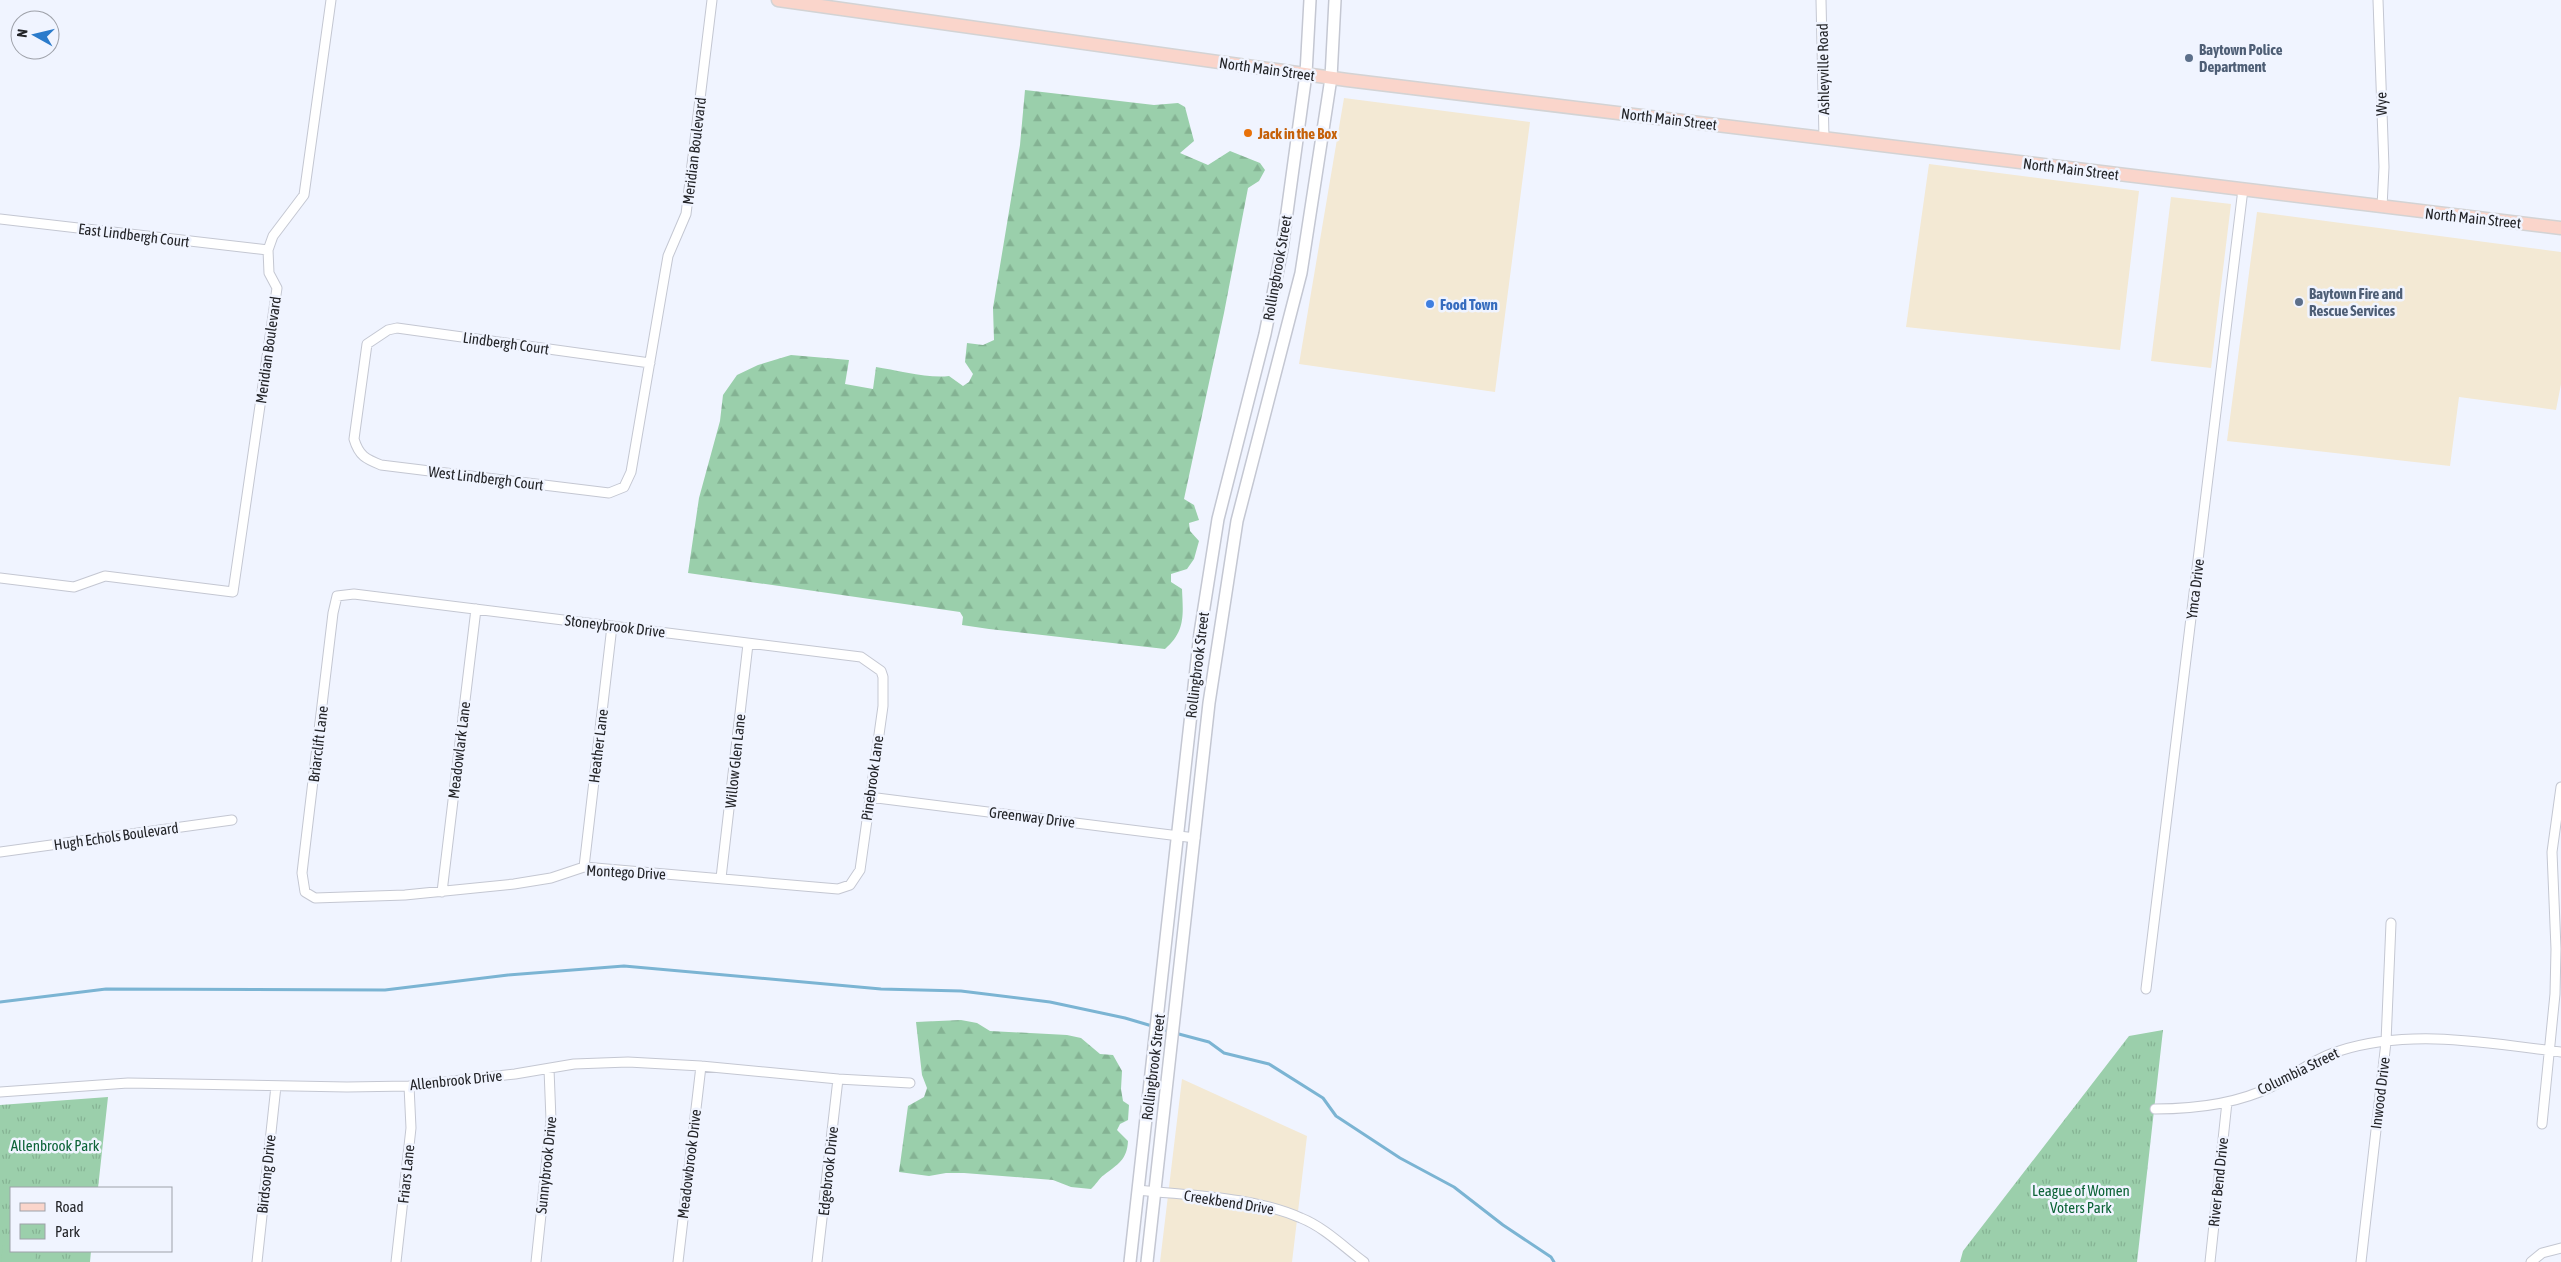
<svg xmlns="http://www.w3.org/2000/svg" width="2561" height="1262" font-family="'Asap Condensed',sans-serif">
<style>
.commercial{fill:#f3e9d4}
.forest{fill:url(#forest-firs)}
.park{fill:url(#park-tufts)}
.pitch{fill:#9bcfab}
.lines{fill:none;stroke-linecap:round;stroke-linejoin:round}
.stream{stroke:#7bb4d3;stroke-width:3}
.street-casing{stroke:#c4c7d2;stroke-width:11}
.secondary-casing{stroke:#c4c7d2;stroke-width:14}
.primary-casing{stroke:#d3d3d4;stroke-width:15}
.street{stroke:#fff;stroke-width:9}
.secondary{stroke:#fff;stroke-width:11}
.primary{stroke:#fad5cb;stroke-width:12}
.service-dot{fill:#5c6f8a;stroke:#f0f4ff;stroke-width:2}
.food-dot{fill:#e8710a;stroke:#f0f4ff;stroke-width:2}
.shop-dot{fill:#3f7fe0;stroke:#f0f4ff;stroke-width:2}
.labels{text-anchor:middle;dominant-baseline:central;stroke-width:5;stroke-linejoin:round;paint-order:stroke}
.service-label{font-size:15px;font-weight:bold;fill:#4e5e75;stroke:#f0f4ff;text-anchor:start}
.street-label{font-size:15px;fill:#232428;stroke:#f0f4ff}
.food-label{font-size:15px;font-weight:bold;fill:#c56008;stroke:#f0f4ff;text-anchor:start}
.shop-label{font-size:15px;font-weight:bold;fill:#366cbe;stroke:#f0f4ff;text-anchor:start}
.park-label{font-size:15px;fill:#0c6337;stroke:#f0f4ff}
</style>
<defs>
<pattern id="forest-firs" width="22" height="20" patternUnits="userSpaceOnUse" patternTransform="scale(1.25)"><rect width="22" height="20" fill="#9acfab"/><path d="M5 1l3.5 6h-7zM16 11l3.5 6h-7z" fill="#84b293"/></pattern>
<pattern id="park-tufts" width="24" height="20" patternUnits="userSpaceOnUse" patternTransform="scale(1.25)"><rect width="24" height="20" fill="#9bcfab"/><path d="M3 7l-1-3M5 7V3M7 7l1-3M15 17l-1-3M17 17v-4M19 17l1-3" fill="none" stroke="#85b293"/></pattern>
</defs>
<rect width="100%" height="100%" fill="#f0f4ff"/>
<path class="commercial" d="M1344,98L1530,122L1495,392L1299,364Z
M1929,164L2139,191L2120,350L1906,327Z
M2171,197L2231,204L2211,368L2151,361Z
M2257,212L2561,252V384L2556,410L2459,397L2450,466L2227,441Z
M1182,1079L1307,1136L1292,1262H1160Z"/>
<path class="forest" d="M1025,90L1154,105L1178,103L1185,107L1194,141L1180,153L1208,165L1230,151L1260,163L1265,170L1259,181L1248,188L1224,313L1184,499L1194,505L1199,520L1189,523L1190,531L1199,541L1194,559L1187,569L1171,574V582L1182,589C1183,614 1186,631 1165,649L989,629L962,625L963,617L960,612L688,573L699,498L720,421L723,395L737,375L758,365L791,355L849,360L845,384L873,389L876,367C896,370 930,379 949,376L963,386L969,382L973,374L965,362L967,343L983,345L994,340L993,308L1020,145Z
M961,1020L977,1023L990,1031L1067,1035L1081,1038L1100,1054L1113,1055L1122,1071L1121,1089L1123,1101L1129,1105L1128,1120L1120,1124L1117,1130L1128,1141C1127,1160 1118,1164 1104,1175C1099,1178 1096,1185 1091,1189L1071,1187L1053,1180L964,1173H946L929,1176L899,1172L908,1106L924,1097L927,1088L922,1075L916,1022Z"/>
<path class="park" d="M2163,1030L2137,1262H1960L1963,1251L2129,1036Z
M108,1097L98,1188H11V1251H91L90,1262H0V1105Z"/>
<path class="pitch" d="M3,1245L11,1246V1251H36L35,1262H1Z"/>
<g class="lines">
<path class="stream" d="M0,1002L106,989L385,990L508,975L624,966L881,989L961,991L1050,1002L1125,1018L1169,1031
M1175,1033L1209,1042L1224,1053L1269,1064L1323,1098L1336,1116L1400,1158L1454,1187L1503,1225L1551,1257L1554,1262"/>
<g class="street-casing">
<path id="street" d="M1821,0L1824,138
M2378,0L2384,167L2382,207
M0,219L268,250
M650,363L397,328L388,330L367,344L354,439C359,456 366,459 381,465L609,493L624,487L631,472L664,279L668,256L686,214L712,0
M0,578L74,587L105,576L233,592L277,288L269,273L268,250L273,236L304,195L331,0
M354,594L861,657L881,671L883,677V706L860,870L850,885L838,889L584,867L551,878L514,884L405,895L315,898L305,892L302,873L333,613L337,596Z
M869,797L1195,838
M0,852L232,820
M584,867L612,626
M721,878L748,644
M442,892L476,609
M2146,989L2243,189
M0,1092L128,1083L347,1087L409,1086L515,1074L574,1064L628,1062L701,1066L838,1079L910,1083
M2155,1109C2194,1109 2237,1104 2273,1086C2295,1075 2315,1058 2339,1051C2411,1028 2488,1043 2561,1052
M2542,1124L2555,994L2556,949L2552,852L2561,787
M1138,1190C1192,1196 1251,1196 1301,1218C1324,1227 1345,1248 1364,1262
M257,1262L276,1086
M396,1262L411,1128L409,1086
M536,1262L551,1120L549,1069
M678,1262L701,1066
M817,1262L838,1079
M2210,1262L2227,1102
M2361,1262L2386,1042L2391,923
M2531,1262L2542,1253L2561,1248"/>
</g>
<g class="secondary-casing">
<path id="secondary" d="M1130,1262L1200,633L1218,519L1265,334L1282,249L1306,74L1310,0
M1147,1262L1209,703L1237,521L1301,273L1331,78L1335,0"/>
</g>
<g class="primary-casing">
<path id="primary" d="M778,0L1347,80L2561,228"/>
</g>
<use href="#street" class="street"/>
<use href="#secondary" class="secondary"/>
<use href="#primary" class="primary"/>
</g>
<g class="service-dot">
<circle cx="2189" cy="58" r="5"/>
<circle cx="2299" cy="302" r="5"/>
</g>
<circle class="food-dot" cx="1248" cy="133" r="5"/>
<circle class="shop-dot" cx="1430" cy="304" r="5"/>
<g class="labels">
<g class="service-label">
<text x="2199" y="49">Baytown Police<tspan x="2199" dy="17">Department</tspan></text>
<text x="2309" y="293">Baytown Fire and<tspan x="2309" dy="17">Rescue Services</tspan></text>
</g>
<g class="street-label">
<text transform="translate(1267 69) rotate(8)">North Main Street</text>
<text transform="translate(1823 69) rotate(-91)">Ashleyville Road</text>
<text transform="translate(2381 104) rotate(-91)">Wye</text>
<text transform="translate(1669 119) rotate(7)">North Main Street</text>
<text transform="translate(694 151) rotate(-83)">Meridian Boulevard</text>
<text transform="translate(2071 169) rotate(7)">North Main Street</text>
<text transform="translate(2473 218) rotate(6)">North Main Street</text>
<text transform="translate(134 235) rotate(7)">East Lindbergh Court</text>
<text transform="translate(1277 268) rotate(-80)">Rollingbrook Street</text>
<text transform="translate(506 343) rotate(8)">Lindbergh Court</text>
<text transform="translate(268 350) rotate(-82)">Meridian Boulevard</text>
<text transform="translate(486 478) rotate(7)">West Lindbergh Court</text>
<text transform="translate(2195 589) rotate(-83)">Ymca Drive</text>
<text transform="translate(615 626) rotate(7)">Stoneybrook Drive</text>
<text transform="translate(1197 665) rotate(-83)">Rollingbrook Street</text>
<text transform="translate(318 744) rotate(-83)">Briarclift Lane</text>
<text transform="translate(598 746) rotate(-83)">Heather Lane</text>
<text transform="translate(459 750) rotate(-83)">Meadowlark Lane</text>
<text transform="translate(735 761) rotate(-84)">Willow Glen Lane</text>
<text transform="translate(872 778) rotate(-82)">Pinebrook Lane</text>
<text transform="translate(1032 817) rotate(7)">Greenway Drive</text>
<text transform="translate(116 836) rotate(-8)">Hugh Echols Boulevard</text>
<text transform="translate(626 872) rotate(3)">Montego Drive</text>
<text transform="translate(1153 1067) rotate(-83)">Rollingbrook Street</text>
<text transform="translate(2298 1071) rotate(-26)">Columbia Street</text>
<text transform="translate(456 1080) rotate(-6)">Allenbrook Drive</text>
<text transform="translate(2380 1093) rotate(-83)">Inwood Drive</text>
<text transform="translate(689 1164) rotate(-83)">Meadowbrook Drive</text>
<text transform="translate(546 1165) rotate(-84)">Sunnybrook Drive</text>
<text transform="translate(828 1171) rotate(-84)">Edgebrook Drive</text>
<text transform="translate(266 1174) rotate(-84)">Birdsong Drive</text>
<text transform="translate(406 1174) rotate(-84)">Friars Lane</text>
<text transform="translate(2218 1182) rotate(-84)">River Bend Drive</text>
<text transform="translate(1229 1202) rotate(9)">Creekbend Drive</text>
</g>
<g class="food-label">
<text x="1258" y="133">Jack in the Box</text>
</g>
<g class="shop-label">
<text x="1440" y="304">Food Town</text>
</g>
<g class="park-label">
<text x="55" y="1145">Allenbrook Park</text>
<text x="2081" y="1190">League of Women<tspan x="2081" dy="17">Voters Park</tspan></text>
</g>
</g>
<rect x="10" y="1187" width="162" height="65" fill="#f0f4ff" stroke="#9ea1a9"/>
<rect x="20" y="1203" width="25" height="8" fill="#fad5cb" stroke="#9ea1a9"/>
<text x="55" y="1212" font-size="15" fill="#232428">Road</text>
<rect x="20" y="1224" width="25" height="15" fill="url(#park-tufts)" stroke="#9ea1a9"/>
<text x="55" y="1237" font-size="15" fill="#232428">Park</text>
<g transform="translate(35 35) rotate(278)"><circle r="24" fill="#f0f4ff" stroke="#9ea1a9"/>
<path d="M0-4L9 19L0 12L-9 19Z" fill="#2b7bcb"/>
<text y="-8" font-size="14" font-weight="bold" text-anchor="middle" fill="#232428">N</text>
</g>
</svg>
